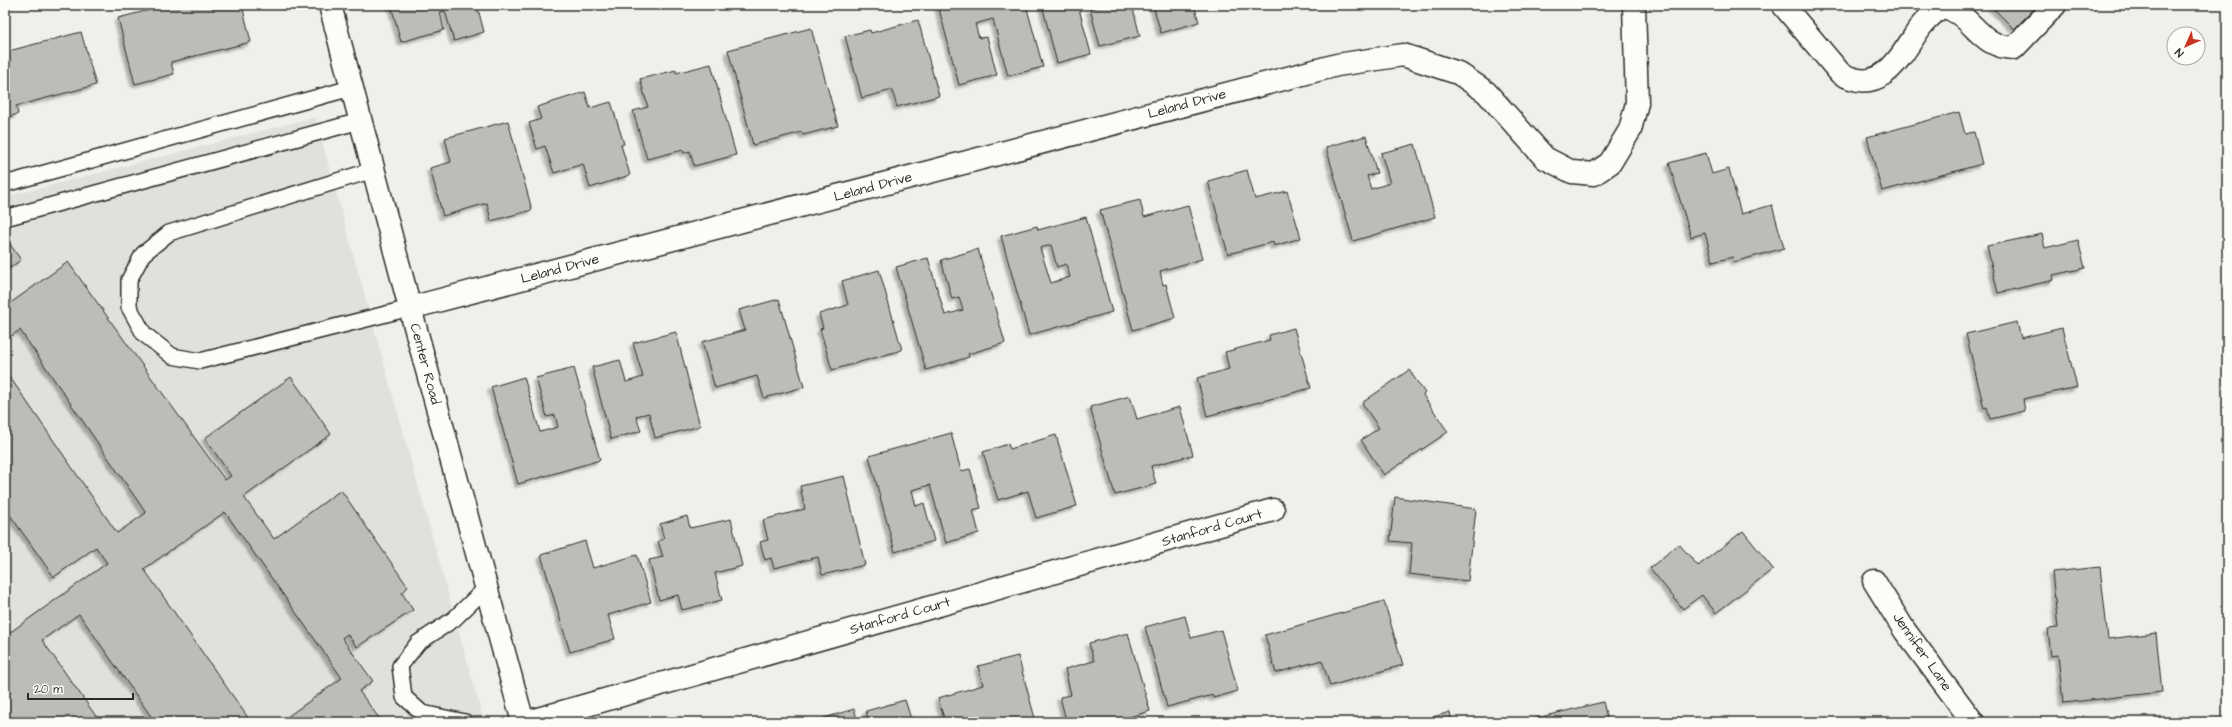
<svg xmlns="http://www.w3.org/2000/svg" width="2232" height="727" font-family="'Architects Daughter',sans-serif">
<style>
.built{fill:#e1e0dc}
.building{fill:#bdbcb8;stroke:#2b2b2b;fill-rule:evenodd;filter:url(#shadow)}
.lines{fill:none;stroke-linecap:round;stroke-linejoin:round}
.lane-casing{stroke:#2b2b2b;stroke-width:18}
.street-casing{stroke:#2b2b2b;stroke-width:25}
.lane{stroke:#fdfcf7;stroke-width:15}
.street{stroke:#fdfcf7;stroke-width:22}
.labels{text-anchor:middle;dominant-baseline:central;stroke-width:4;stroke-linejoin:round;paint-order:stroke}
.street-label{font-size:14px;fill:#2b2b2b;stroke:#fdfcf7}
</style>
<defs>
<filter id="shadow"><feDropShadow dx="-3.5" dy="3.5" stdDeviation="1" flood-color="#0004"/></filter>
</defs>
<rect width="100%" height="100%" fill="#f0efeb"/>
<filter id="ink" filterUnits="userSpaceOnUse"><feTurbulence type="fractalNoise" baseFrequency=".025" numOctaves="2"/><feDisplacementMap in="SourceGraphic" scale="8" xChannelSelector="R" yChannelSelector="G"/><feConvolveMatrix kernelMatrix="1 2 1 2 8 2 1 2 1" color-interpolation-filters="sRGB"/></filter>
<g filter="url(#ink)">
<path class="built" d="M315,117L484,722H5V197Z"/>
<path class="building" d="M169,5H242L251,42L171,62L174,74L135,84L118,18Z
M391,5H477L484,32L454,41L445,11L440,12L444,30L401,42Z
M938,5H1026L1043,67L1008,76L993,19L975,24L979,38L987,37L997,75L959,85Z
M1042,5H1078L1091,54L1057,63Z
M1097,5H1132L1140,36L1100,46L1090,9L1098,7Z
M1153,5H1194L1199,22L1161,33Z
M1990,5H2038L2014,29Z
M918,20L939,96L897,107L892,90L862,98L845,36L870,30L871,33Z
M811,28L838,126L803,135L802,132L753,145L728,50Z
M81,32L96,85L16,106L18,114L5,118V52Z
M711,64L736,155L694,166L690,151L684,153L683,150L647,159L633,111L648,107L640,79L676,70V73Z
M585,92L590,108L611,102L624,144L621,145L630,175L590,188L583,164L554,173L545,146L537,149L529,123L541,119L537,107Z
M1959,112L1965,134L1974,132L1982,164L1882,191L1867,137Z
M508,121L532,210L491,221L487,203L443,216L430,168L451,162L445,138Z
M1366,136L1377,173L1367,176L1371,189L1390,183L1381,153L1415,144L1435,217L1353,241L1326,147Z
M1706,153L1712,174L1729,169L1741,214L1772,205L1784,248L1734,262L1733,257L1713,262L1705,233L1691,237L1669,163Z
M1247,170L1255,199L1287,191L1301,238L1274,246L1273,242L1228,254L1208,181Z
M1140,200L1144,217L1188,205L1202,259L1160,271L1163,285L1166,284L1175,318L1133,330L1100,210Z
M1086,217L1112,312L1029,335L1001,236L1037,226L1038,230ZM1051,245L1057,267L1066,264L1070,277L1051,283L1040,248Z
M2042,234L2045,248L2078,240L2085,268L2053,275L2054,280L1998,293L1987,246Z
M5,237L21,260L5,271Z
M978,249L1005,343L968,354L969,357L926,370L896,267L928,258L945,315L963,310L959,297L952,299L941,260Z
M68,262L225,480L231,476L205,438L291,377L331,434L244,497L274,539L341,490L408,587L402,593L413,610L357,647L347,634L342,638L373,681L359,691L382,722H280L342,678L225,512L144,569L251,722H155L79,614L42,640L100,722H5V636L107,563L96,547L54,577L5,508V370L117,533L146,513L20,330L5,340V307Z
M879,270L902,350L832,370L820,329L823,328L819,314L848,305L842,281Z
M779,299L804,387L764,398L757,376L715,388L702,342L745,330L739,310Z
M2017,322L2021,338L2062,328L2077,387L2023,399L2025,411L1990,419L1987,407L1984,408L1966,334Z
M1294,328L1311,388L1207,416L1197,378L1229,369L1225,352L1270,340L1269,335Z
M676,332L700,426L655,438L649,413L636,416L641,431L611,439L592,367L620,360L626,382L643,377L633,343Z
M574,368L600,460L518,484L491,387L524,377L540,432L558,427L555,415L547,417L536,378Z
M1409,370L1425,393L1423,395L1448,432L1384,475L1361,440L1379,428L1362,403Z
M1130,396L1137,419L1180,407L1193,455L1151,466L1156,484L1115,495L1090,407Z
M951,433L961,471L970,469L981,508L973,510L979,533L946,543L930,485L912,490L916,506L924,503L934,541L895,552L869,456Z
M1056,435L1077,506L1036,518L1028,491L998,500L983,452L1008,444L1010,449Z
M844,476L865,565L822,575L818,557L774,568L771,558L765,560L760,542L768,540L763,520L805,509L800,486Z
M1395,497L1476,509L1468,581L1409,574L1412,543L1390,541Z
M687,516L690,528L731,519L742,566L715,573L722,600L682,610L678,595L659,600L649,560L663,557L658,541L664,539L660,524Z
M1743,531L1773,569L1716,613L1702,595L1683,609L1650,568L1679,544L1698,566Z
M585,541L593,568L637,555L651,602L608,615L615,639L570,652L541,555Z
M2100,567L2108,639L2156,633L2162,692L2063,703L2058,655L2051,656L2048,629L2058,628L2052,572Z
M1384,601L1403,665L1330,686L1322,660L1276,673L1265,635Z
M1185,616L1191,638L1221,630L1238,691L1213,698V695L1167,707L1145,627Z
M1128,633L1150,711L1112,722H1075L1074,717L1066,720L1060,697L1071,695L1065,669L1094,661L1089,643Z
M1018,656L1036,722H945L938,698L983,685L978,666Z
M905,700L912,722H869L866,711Z
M1603,702L1608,722H1520Z
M854,709L858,722H822L821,719Z
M1450,712L1452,722H1416Z"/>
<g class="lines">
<g class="lane-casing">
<path id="lane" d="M373,170L169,233L143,254L129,280V307L144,334L172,356L200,361L410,308
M5,184L351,88
M5,218L360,121
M465,722L422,713L404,697L400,666L418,643L454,619L486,588"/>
</g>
<g class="street-casing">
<path id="street" d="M330,5L410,308L523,722
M1783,5L1840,73C1883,98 1901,54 1922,25C1928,18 1935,12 1942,6C1974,14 1977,47 2014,48L2055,5
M410,308L1337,65L1403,55L1458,73L1486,92L1545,158L1572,172L1594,174L1610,163L1630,130L1637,103L1634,5
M1874,581L1905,631L1973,722
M527,722L1273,510"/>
</g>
<use href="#lane" class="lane"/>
<use href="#street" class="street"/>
</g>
</g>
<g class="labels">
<g class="street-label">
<text transform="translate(1187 104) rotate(-15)">Leland Drive</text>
<text transform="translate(873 187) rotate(-15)">Leland Drive</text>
<text transform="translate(560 269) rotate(-15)">Leland Drive</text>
<text transform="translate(425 364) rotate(75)">Center Road</text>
<text transform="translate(1212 528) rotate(-16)">Stanford Court</text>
<text transform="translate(900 616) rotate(-16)">Stanford Court</text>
<text transform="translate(1922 652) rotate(55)">Jennifer Lane</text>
</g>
</g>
<rect width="2232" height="727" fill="none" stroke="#fdfcf7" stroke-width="20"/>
<rect x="10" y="10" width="2212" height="707" fill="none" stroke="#2b2b2b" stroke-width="1.5" filter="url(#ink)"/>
<g transform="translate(2186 46) rotate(225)"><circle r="19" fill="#fdfcf7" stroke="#a9a8a5"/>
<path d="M0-3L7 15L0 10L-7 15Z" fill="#c8321e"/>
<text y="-6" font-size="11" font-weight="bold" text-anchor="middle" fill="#2b2b2b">N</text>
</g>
<path d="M28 693v6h105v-6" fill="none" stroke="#2b2b2b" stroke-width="2"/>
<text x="34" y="693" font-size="12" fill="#2b2b2b" stroke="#fdfcf7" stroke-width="3" paint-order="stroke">20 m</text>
</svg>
